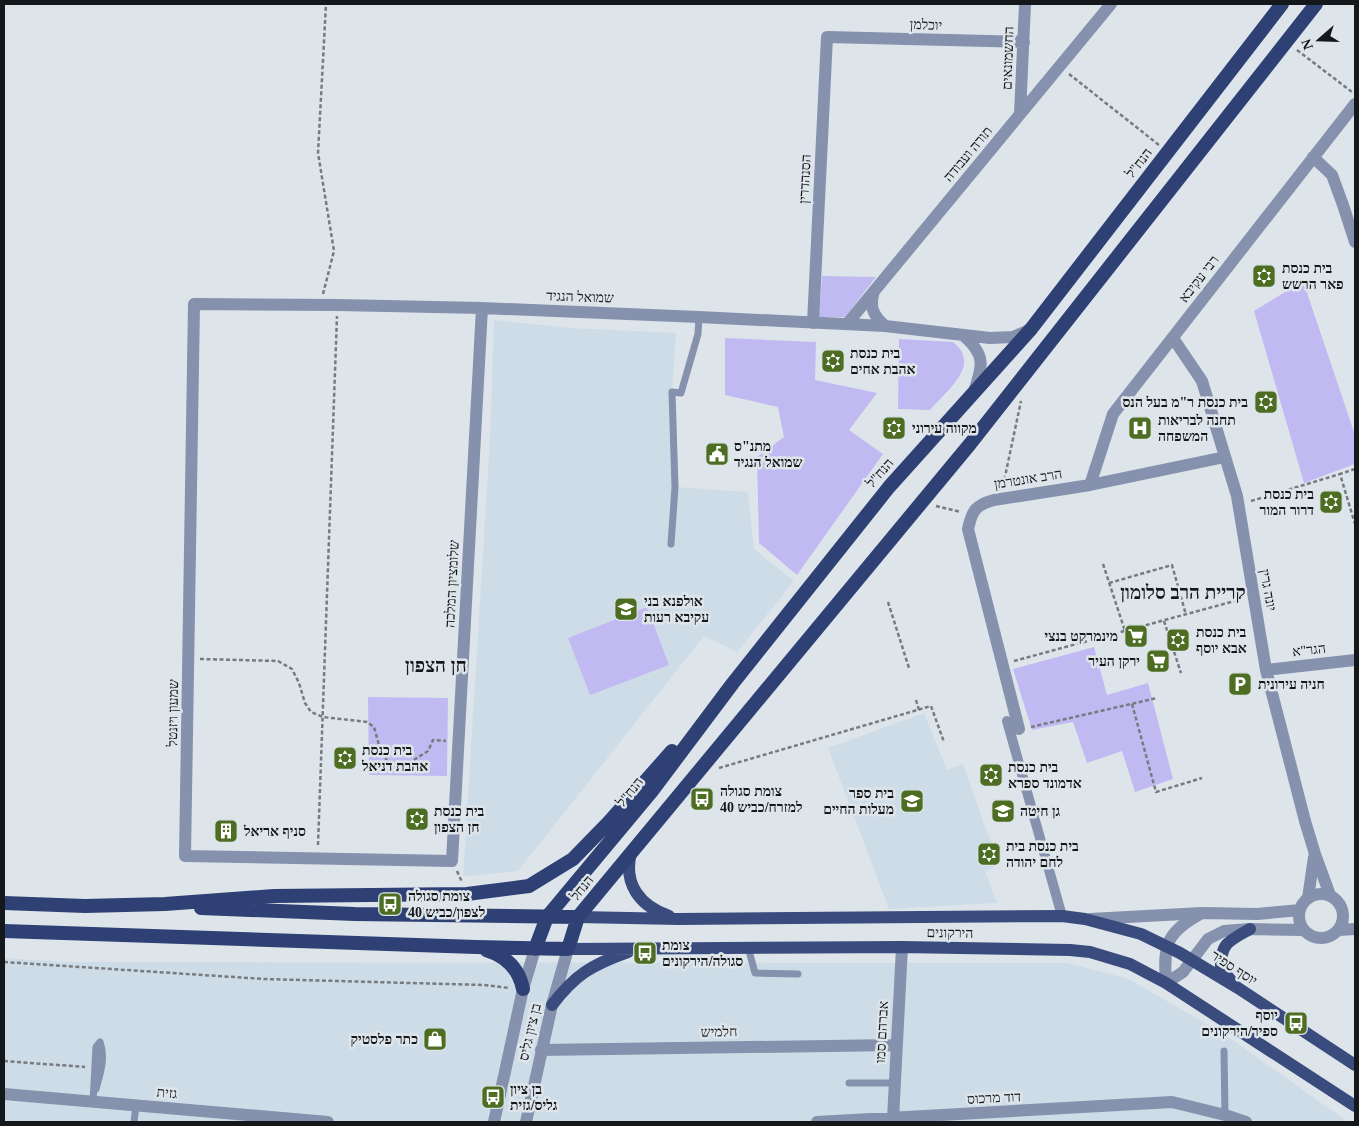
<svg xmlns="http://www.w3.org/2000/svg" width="1359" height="1126" font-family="'Times New Roman',Heebo,serif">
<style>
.built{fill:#cedce8}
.green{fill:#c1baf2}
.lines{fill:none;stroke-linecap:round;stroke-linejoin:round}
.path{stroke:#757b7f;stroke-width:2.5;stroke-dasharray:4 2.5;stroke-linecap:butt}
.service{stroke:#8591ad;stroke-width:7}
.pedestrian{stroke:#8591ad;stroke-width:10}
.minor{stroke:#8591ad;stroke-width:12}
.tertiary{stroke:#8591ad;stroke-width:12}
.primary{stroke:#3a4c7d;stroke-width:12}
.trunk{stroke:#2e4074;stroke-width:14}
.labels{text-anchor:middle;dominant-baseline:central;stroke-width:5;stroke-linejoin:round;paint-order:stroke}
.street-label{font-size:14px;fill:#15181a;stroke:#dde5eb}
.poi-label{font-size:14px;font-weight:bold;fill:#15181a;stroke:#dde5eb;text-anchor:start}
.district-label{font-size:19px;font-weight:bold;fill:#15181a;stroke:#dde5eb}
</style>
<rect width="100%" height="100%" fill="#dde5eb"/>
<path class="built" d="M494,320L571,328L676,333L672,392L675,487L748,492L754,549L794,581L737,652L704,636L518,871L463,877L490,439Z
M924,713L947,770L963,764L987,832L1001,863L985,871L997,903L889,909L828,748Z
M4,958L61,962L1067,963L1129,979L1227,1036L1348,1122H4Z"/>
<path class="green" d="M822,276L876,277L845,317H819Z
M1303,281L1355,435V464L1304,483L1254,311Z
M725,338L816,342L815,380L877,393L849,430L883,454L797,575L759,543L757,457L784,437L778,407L725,395Z
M899,339L953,342C982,365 947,390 930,410L898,409Z
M647,607L669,665L590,695L568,638Z
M1094,647L1107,695L1148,683L1173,779L1135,792L1122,751L1087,763L1073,722L1032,730L1013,669Z
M368,697L448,698L447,776L369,775Z"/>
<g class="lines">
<path class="path" d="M1297,50L1352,92
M1069,74L1159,145
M323,294L334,251L318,153L326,4
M882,463L884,471
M1355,469L1340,474L1355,524
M1003,486L1021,401
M1251,501L1340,474
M936,506L961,512
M1103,564L1125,631
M1109,583L1172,565L1186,615
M888,602L909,668
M1164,621L1181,673
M200,659L278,661L292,669L299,683L305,703L311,712L323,717L367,722L374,727L379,745L388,763H409L428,751L433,740L446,741
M1014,661L1242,599
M916,700L919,710
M1132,704L1156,792L1202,778
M1031,727L1157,698
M719,768L931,706L944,742
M318,845L337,316
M457,871L462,882
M4,962L264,979L484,985L509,988
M4,1061L85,1067"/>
<path class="service" d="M671,544L675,487L672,392L681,393L698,334L699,317
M748,947L755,973L798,974
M1224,1051L1225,1115
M849,1083H895
M96,1089C100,1075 106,1057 100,1042
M93,1102L96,1047L100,1042
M134,1122L136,1106"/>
<path class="pedestrian" d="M1007,721L1062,916"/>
<path class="minor" d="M1020,114L1025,4
M1313,157L1332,175L1343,205L1355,242
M874,291C869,307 873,315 885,326
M482,308L452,861L185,856L194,304L338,305L482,308L699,317L885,326L990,338L1013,337L1029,330
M813,323L827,37L1024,42
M847,324L1111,4
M963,335C986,355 983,365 974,392
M1173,338L1202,381L1237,496L1266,670L1305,821L1315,854L1330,895
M1090,485L1113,414L1355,104
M1266,670L1355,660
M1019,729L968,529C972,511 975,505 994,500L1090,485L1225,457
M1308,898L1314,857
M541,1050L896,1045
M4,1094L328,1122
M893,1119L902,947
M817,1122L1172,1102L1225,1115L1246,1122"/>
<path class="tertiary" d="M1299 916a22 22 0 1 1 44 0a22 22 0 1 1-44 0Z
M1202,913C1167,932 1163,943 1166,983L1183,972L1208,939L1224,931L1250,929L1303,930
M1090,919L1202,913L1257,914L1300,910
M1339,930L1355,929
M494,1122L523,989L535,949
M526,1122L552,1005L568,949"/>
<path class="primary" d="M631,853C623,884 640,906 669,916
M578,917L679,919L1062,916L1085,919L1141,934L1180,953L1238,988L1355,1065
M568,949L902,947L1070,950L1090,952L1130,964L1166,983L1355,1106
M1230,979L1221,969C1220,943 1229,941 1250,929
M552,1005C575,975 591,965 628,952"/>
<path class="trunk" d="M4,903L85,906L165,904L274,896L467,894L529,886L573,859L609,822L672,751
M201,908L355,914L578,917
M4,931L476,947L568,949L578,917L970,444L1316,4
M535,949L547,917L652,791L733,683L889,487L1031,329L1282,4
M486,950C506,956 519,969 523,989"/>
</g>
<defs>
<g id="synagogue-square" transform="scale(1.25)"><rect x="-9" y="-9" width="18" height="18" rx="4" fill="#4d6d23" stroke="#dde5eb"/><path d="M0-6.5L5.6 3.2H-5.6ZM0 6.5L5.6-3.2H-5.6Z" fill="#fff"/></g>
<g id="hospital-square" transform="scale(1.25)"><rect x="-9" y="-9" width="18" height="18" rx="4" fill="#4d6d23" stroke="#dde5eb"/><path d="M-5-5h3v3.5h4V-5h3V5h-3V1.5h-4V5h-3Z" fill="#fff"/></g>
<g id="civic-square" transform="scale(1.25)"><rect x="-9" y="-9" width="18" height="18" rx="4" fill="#4d6d23" stroke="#dde5eb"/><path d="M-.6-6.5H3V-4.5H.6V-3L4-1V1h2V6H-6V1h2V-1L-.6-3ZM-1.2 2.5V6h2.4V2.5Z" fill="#fff"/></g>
<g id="school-square" transform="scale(1.25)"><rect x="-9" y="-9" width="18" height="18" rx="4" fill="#4d6d23" stroke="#dde5eb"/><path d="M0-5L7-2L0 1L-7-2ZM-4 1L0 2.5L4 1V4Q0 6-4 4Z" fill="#fff"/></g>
<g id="supermarket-square" transform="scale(1.25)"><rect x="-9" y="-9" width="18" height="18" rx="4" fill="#4d6d23" stroke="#dde5eb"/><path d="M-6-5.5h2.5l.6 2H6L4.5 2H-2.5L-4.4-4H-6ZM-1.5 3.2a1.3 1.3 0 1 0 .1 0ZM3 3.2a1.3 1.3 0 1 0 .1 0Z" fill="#fff"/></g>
<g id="parking-square" transform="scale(1.25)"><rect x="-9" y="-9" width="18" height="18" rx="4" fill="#4d6d23" stroke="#dde5eb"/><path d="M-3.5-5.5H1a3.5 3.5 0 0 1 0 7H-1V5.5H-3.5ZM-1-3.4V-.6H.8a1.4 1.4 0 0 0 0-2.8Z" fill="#fff"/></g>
<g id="bus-square" transform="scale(1.25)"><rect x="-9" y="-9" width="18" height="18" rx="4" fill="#4d6d23" stroke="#dde5eb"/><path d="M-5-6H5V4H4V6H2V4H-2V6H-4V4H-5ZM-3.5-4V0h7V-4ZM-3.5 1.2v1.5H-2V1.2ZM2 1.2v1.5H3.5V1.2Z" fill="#fff"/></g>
<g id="building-square" transform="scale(1.25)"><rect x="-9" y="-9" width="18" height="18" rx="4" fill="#4d6d23" stroke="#dde5eb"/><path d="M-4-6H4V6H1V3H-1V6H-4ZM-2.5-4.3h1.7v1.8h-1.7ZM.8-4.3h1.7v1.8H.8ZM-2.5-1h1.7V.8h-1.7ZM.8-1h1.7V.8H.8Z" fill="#fff"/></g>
<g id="shop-square" transform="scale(1.25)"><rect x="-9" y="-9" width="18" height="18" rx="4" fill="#4d6d23" stroke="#dde5eb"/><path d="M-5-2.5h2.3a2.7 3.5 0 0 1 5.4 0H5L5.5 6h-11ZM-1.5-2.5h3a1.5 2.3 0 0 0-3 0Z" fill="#fff"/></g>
</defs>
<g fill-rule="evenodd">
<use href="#synagogue-square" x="1264" y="276"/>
<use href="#synagogue-square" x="833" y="361"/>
<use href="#synagogue-square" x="1266" y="402"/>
<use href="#synagogue-square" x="894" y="428"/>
<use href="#hospital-square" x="1140" y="428"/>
<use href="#civic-square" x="717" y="454"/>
<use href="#synagogue-square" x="1331" y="502"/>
<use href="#school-square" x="626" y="609"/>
<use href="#supermarket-square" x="1136" y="636"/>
<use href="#synagogue-square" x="1178" y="640"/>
<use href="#supermarket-square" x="1158" y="661"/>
<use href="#parking-square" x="1240" y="684"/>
<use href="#synagogue-square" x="345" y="758"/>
<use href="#synagogue-square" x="991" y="775"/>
<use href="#bus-square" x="702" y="799"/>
<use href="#school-square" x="912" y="801"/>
<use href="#school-square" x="1003" y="811"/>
<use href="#synagogue-square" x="417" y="819"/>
<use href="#building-square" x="226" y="831"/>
<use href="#synagogue-square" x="989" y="854"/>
<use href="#bus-square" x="390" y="904"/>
<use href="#bus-square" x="645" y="953"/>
<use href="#bus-square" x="1296" y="1023"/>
<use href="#shop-square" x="435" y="1039"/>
<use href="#bus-square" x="493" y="1097"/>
</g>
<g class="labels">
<g class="street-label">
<text transform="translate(926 25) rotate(2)">יוכלמן</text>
<text transform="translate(1008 58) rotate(-88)">החשמונאים</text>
<text transform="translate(968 154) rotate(-50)">תורה ועבודה</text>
<text transform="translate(1139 163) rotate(-52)">הנח"ל</text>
<text transform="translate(805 179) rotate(-87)">הסנהדרין</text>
<text transform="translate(1199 279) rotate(-52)">רבי עקיבא</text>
<text transform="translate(580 297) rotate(2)">שמואל הנגיד</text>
<text transform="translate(880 473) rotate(-49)">הנח"ל</text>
<text transform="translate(1028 479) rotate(-9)">הרב אונטרמן</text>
<text transform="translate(452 584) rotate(-87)">שלומציון המלכה</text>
<text transform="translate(1268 590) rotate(80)">יונה גרין</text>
<text transform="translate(1309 650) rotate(-6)">הגר"א</text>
<text transform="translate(173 713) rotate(-89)">שמעון ויזנטל</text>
<text transform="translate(630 792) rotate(-51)">הנח"ל</text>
<text transform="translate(582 888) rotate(-50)">הנחל</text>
<text transform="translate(950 933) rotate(1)">הירקונים</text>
<text transform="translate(1234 968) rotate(33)">יוסף ספיר</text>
<text transform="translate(530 1032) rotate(-77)">בן ציון גליס</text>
<text transform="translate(719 1032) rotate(-1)">חלמיש</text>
<text transform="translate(882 1032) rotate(-87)">אברהם סמו</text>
<text transform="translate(167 1093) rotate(5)">גזית</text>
<text transform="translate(994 1098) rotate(-3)">דוד מרכוס</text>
</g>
<g class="poi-label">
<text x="1282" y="268">בית כנסת<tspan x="1282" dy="16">פאר הרשש</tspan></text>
<text x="850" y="353">בית כנסת<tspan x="850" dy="16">אהבת אחים</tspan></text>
<text x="1248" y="402" text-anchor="end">בית כנסת ר"מ בעל הנס</text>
<text x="1158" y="420">תחנה לבריאות<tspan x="1158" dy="16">המשפחה</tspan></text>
<text x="912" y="428">מקווה עירוני</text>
<text x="734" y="446">מתנ"ס<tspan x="734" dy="16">שמואל הנגיד</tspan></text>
<text x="1314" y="494" text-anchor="end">בית כנסת<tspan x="1314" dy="16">דרור המור</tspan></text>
<text x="644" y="601">אולפנא בני<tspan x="644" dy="16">עקיבא רעות</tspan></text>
<text x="1196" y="632">בית כנסת<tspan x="1196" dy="16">אבא יוסף</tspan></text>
<text x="1118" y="636" text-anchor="end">מינמרקט בנצי</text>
<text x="1140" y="661" text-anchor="end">ירקן העיר</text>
<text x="1258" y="684">חניה עירונית</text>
<text x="362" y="750">בית כנסת<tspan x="362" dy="16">אהבת דניאל</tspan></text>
<text x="1008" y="767">בית כנסת<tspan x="1008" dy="16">אדמונד ספרא</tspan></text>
<text x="720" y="791">צומת סגולה<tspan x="720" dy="16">למזרח/כביש 40</tspan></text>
<text x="894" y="793" text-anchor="end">בית ספר<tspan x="894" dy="16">מעלות החיים</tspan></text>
<text x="434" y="811">בית כנסת<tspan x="434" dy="16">חן הצפון</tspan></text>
<text x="1020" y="811">גן חיטה</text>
<text x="244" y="831">סניף אריאל</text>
<text x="1006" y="846">בית כנסת בית<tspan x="1006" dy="16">לחם יהודה</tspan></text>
<text x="408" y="896">צומת סגולה<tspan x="408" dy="16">לצפון/כביש 40</tspan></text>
<text x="662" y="945">צומת<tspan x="662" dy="16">סגולה/הירקונים</tspan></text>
<text x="1278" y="1015" text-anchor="end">יוסף<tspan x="1278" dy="16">ספיר/הירקונים</tspan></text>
<text x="418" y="1039" text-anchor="end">כתר פלסטיק</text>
<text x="510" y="1089">בן ציון<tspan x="510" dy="16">גליס/גזית</tspan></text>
</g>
<g class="district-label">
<text x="1183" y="592">קריית הרב סלומון</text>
<text x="436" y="665">חן הצפון</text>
</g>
</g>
<rect width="1359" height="1126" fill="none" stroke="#15181a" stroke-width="10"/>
<g transform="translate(1319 40) rotate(250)" stroke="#dde5eb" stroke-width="4" paint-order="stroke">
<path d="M0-4L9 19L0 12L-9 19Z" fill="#15181a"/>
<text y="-8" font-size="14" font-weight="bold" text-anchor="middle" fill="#15181a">N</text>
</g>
</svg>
